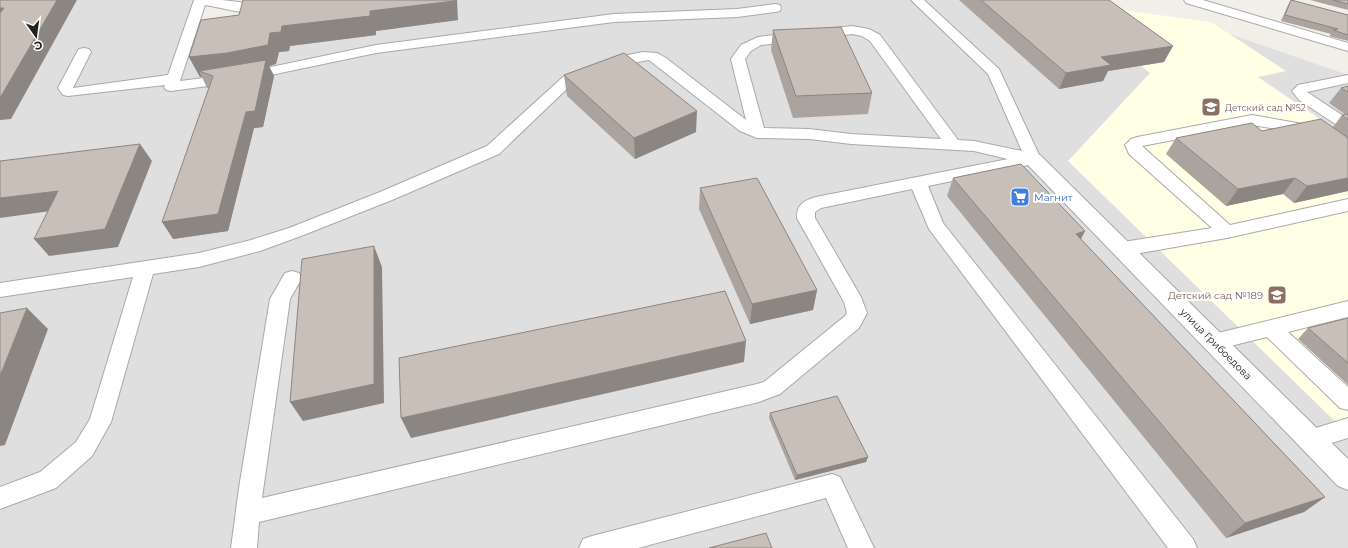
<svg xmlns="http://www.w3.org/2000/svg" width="1348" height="548" font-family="Montserrat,sans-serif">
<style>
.residential{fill:#e0dfdf}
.education{fill:#ffffe5}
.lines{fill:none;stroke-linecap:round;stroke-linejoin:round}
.lane-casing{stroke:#a9a9a9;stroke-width:2}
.street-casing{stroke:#a9a9a9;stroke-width:2}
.lane{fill:#fff;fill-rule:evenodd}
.street{fill:#fff;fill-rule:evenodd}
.wall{fill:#aba49e}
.shaded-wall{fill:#8b8681}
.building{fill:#c7bfb8;stroke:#8b8681}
.labels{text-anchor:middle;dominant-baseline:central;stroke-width:4;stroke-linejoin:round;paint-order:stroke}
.far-education-label{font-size:9px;fill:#785e54;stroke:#fff;text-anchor:start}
.shop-label{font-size:10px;fill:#366cbe;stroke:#fff;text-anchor:start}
.education-label{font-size:10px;fill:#785e54;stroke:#fff;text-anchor:end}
.street-label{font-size:10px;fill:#222;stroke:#fff}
</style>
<rect width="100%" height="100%" fill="#f2efe9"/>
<path class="residential" d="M0,0H195L190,22L344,0H1028L1209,27L1348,75V548H0Z"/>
<path class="education" d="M1069,3L1211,22L1286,71L1258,77L1348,138V434L1068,161L1150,73L1073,13Z"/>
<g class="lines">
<g class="lane-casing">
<path id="lane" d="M194,0H222L272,6L273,9L272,12C251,17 225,8 205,5L180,81L237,74L376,45L614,14L737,9L775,4L780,5L781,8L780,11L775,12L737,17L614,22L376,53L237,82L171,91L166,90L164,87L165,85L68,96L63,95L58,88L77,52L79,49L84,48L89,49L91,52L73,88L168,75Z
M911,0H924L999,69L1041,159L1039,163L1033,164L928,186L943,223L1193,539L1197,548H1168L929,229L912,189L821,208L815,212V218L861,297L867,313L859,328L780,394L759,402L259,522L257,548H231L239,488L270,299L285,273L292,271L299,273L302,278L290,299L262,498L757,384L764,382L845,316L847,313L844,302L797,218C797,204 803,201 816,197L1008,159L974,151L851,144L809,139L757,138L740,131L649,60L626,64L574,82L499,154L392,200L301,236L260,251L199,267L153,274L111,422L92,456L56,488L0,509V487L40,472L76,442L90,419L133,277L0,297V283L199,253L251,240L289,228L380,192L487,146L564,76L618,57L643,52L657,53L666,58L746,120L731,59L741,45L758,37L852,26L869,29L880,35L958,140L974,141L1022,151L988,74ZM852,34L862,36L870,41L941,139L851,134L809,129L764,128L745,59L751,51L761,45Z
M1184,0H1203L1348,43V51L1186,3Z
M1348,75V83L1307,92L1348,119V131L1343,129L1299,100L1292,91L1298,85Z
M1252,115L1320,127L1348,146V158L1342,157L1309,134L1252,125L1142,146L1230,225L1348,199V211L1227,238L1123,256L1116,254L1114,249L1116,244L1123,242L1212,228L1129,154L1125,145L1131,139L1137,137Z
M1348,301V317L1288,332L1348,387V410L1340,408L1267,337L1214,350L1207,348L1204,342L1207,336L1214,334Z
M1348,418V438L1311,449L1303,446L1300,439L1303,432Z
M832,474L840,477L874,548H848L826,498L638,548H579L583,539L592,536Z"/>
</g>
<g class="street-casing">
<path id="street" d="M1033,153L1040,155L1348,459V490L1338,486L1026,163L1024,159L1026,155Z"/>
</g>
<use href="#lane" class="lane"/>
<use href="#street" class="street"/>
</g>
<path class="wall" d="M959,0H1109L1164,62L1108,71L1103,81L1059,89Z
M1291,0L1348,15V41L1329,36L1331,34L1281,21L1288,5Z
M1310,0H1348V10Z
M239,15L458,20L376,31V35L290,46L289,51L279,52L276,64L269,66L274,76L263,127L254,128L228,231L173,239L209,88H207L202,77H200L189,57Z
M773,30L872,93L868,114L793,118L771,50Z
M564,75L696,132L635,159L567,96Z
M1348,86V191L1294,203L1283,194L1226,206L1166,154L1176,138L1262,131L1333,127L1342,115H1346L1329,103L1341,88Z
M953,178L1085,231L1081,239L1325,497L1304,512L1226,538L947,196Z
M700,188L817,290L813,310L750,324L699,209Z
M1348,318V385L1298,339L1308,328Z
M770,413L868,457L866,462L795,480L769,418Z"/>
<path class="shaded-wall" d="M57,0H77L11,119L0,120V98Z
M454,0H457L458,20L376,31V35L290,46L289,51L279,52L276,64L269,66L274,76L263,127L254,128L228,231L173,239L162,222L246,112L265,67L199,71L202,77H200L189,57L270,33L282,26L370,11Z
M0,8H4L0,26Z
M1173,46L1164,62L1108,71L1103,81L1059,89L1066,73L1101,57Z
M697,111L696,132L635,159L634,138Z
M140,144L152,161L118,247L49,256L34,239Z
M1295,178L1283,194L1226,206L1238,189Z
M1348,178V191L1294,203L1307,186Z
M58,191L72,208L0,218V198Z
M1085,231L1075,250L1076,234Z
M374,246L382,267L384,403L303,421L290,402Z
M817,290L813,310L750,324L752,304Z
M27,308L48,329L5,445L0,446V376Z
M746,341L744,362L411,438L401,418Z
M868,457L866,462L795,480L797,475Z
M1325,497L1304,512L1226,538L1245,523Z"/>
<path class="building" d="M0,0H57L0,98V13L4,8H0Z
M243,0H454V1L370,11V16L282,26L281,32L270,33L268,45L227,53L189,57L201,20L239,15Z
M981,0H1109L1173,46L1101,57L1111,65L1066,73Z
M1291,0L1348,15V35L1333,30L1338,29L1285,15Z
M1333,0H1348V4Z
M841,27L872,93L796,96L773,30Z
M624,53L697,111L634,138L564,75Z
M266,60L255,111L246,112L218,214L162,222L213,76L199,71Z
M1348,86V92L1341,88Z
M1348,114V120L1342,115Z
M1321,119L1348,138V178L1307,186L1295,178L1238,189L1176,138L1252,123L1262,131Z
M140,144L105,229L34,239L58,191L0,198V161Z
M1021,164L1085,231L1076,234L1325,497L1245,523L953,178Z
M757,178L817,290L752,304L700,188Z
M374,246V384L290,402L302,259Z
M725,291L746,341L401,418L399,358Z
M27,308L0,376V313Z
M1348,318V363L1308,328Z
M837,396L868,457L797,475L770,413Z
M766,533L772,548H709Z"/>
<defs>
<g id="school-square" transform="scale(1)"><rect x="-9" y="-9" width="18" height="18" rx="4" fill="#8d6e63" stroke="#fff"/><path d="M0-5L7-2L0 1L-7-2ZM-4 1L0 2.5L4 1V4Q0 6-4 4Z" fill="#fff"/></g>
<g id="supermarket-square" transform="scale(1)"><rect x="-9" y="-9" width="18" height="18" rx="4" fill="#3f7fe0" stroke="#fff"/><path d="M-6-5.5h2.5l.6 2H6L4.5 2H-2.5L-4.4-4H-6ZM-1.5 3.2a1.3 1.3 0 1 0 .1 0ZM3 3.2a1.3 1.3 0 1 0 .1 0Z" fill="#fff"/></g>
</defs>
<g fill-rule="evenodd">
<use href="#school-square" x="1211" y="107"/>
<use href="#supermarket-square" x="1020" y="197"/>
<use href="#school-square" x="1277" y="295"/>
</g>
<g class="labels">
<g class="far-education-label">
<text x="1225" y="107">Детский сад №52</text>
</g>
<g class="shop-label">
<text x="1034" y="197">Магнит</text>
</g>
<g class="education-label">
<text x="1263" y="295">Детский сад №189</text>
</g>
<g class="street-label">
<text transform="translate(1216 344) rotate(45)">улица Грибоедова</text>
</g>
</g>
<g transform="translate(36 36) rotate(166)" stroke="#ffffff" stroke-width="3" paint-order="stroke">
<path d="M0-3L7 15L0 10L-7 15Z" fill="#222222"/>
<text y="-6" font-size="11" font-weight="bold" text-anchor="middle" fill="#222222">С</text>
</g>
</svg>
